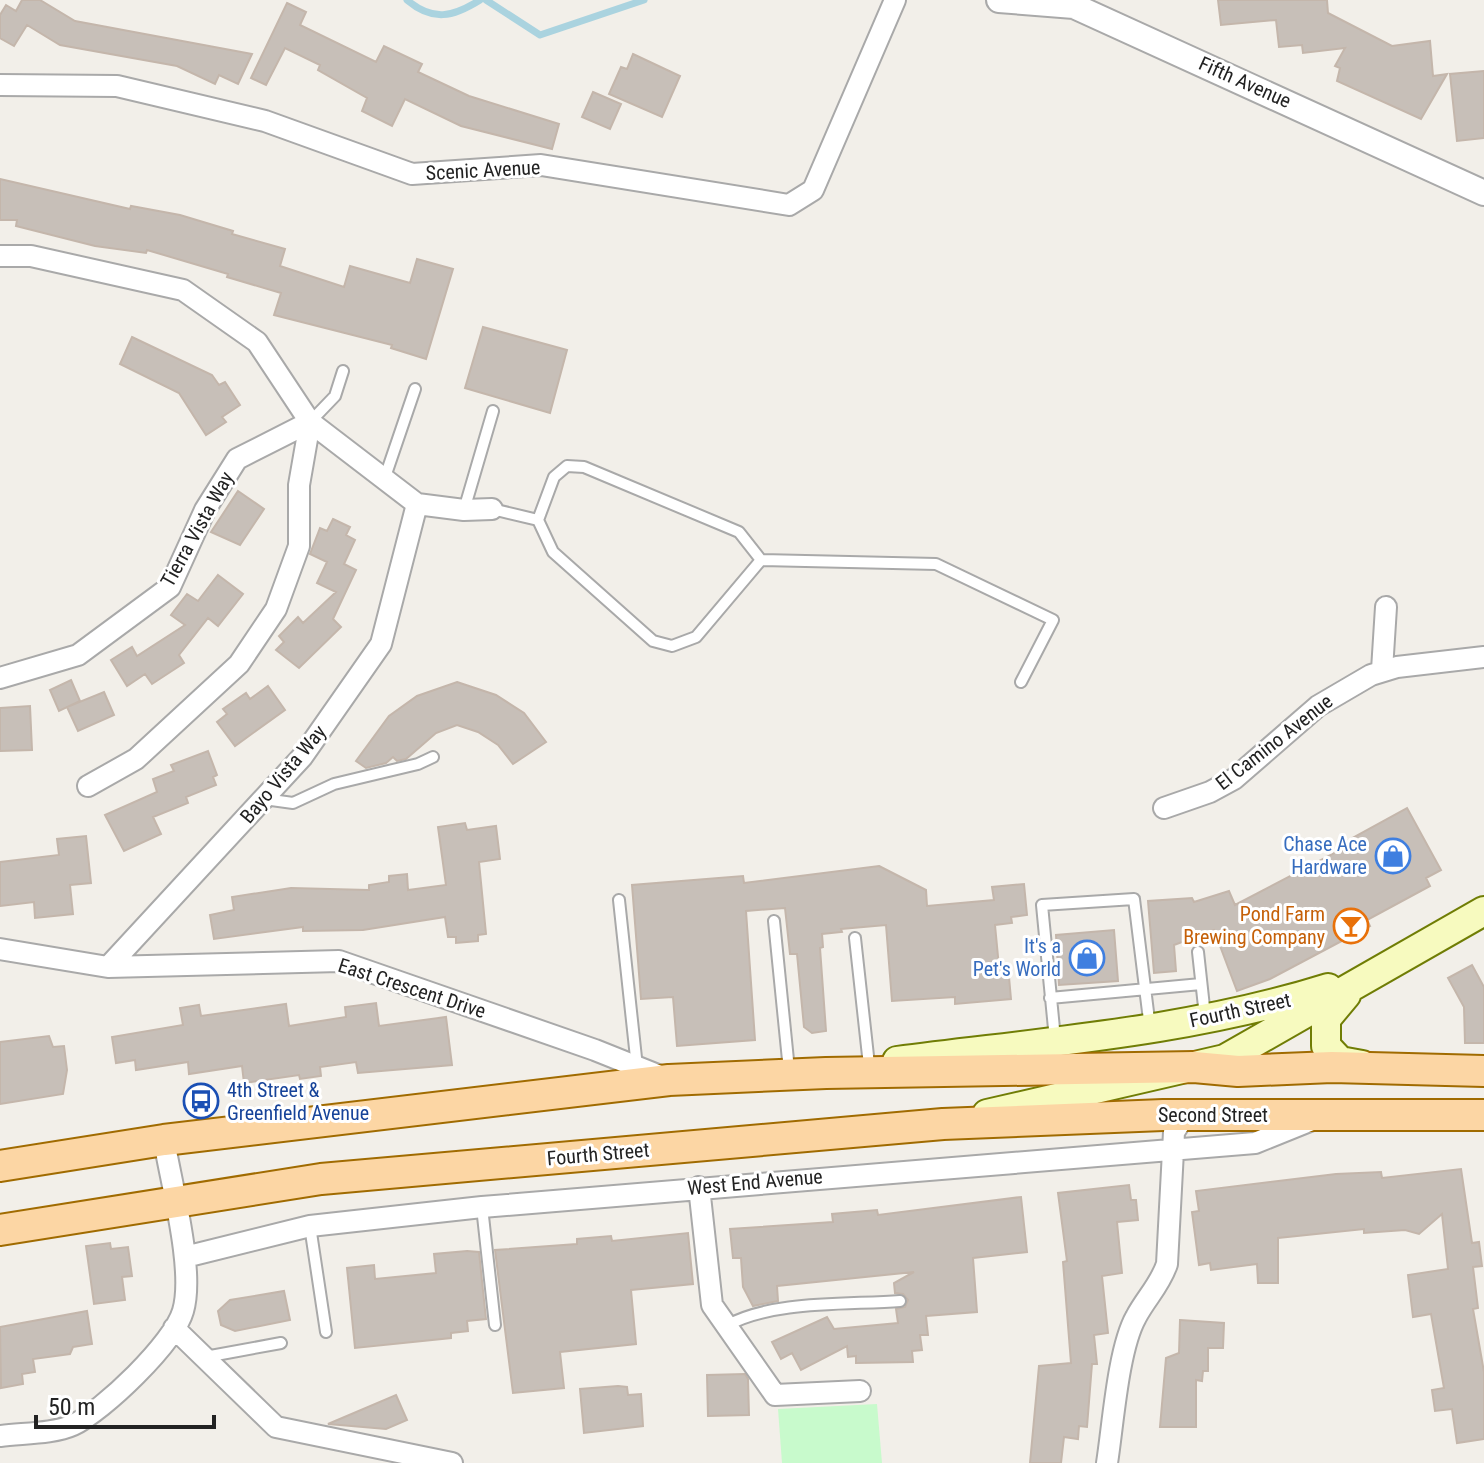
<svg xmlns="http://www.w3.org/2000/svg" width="1484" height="1463" font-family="'Roboto Condensed',sans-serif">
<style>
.park{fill:#c8facc}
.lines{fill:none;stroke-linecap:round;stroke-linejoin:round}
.stream{stroke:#aad3df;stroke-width:7}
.building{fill:#c7bfb8;stroke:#c4b6ab;stroke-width:2}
.service-casing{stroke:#a9a9a9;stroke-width:14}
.minor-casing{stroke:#a9a9a9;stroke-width:24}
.tertiary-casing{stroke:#a9a9a9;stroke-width:28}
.secondary-casing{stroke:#707d05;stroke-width:32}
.primary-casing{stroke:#a06b00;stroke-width:34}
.service{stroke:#fff;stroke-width:10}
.minor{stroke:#fff;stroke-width:20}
.tertiary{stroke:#fff;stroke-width:24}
.secondary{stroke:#f7fabf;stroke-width:28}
.primary{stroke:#fcd6a4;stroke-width:30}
.labels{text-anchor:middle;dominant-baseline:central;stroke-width:6;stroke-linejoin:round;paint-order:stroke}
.street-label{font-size:20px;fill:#222;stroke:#fff}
.shop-label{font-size:20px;fill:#366cbe;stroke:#fff;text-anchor:end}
.food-label{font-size:20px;fill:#c56008;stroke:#fff;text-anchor:end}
.transit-label{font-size:20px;fill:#164399;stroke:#fff;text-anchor:start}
</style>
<rect width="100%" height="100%" fill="#f2efe9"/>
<path class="park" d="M877,1404L882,1463H782L778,1409Z"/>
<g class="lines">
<path class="stream" d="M407,0C433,22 453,17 480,0
M486,0L540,35L644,0"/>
</g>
<path class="building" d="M22,0H40L75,21L252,54L238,84L219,75L215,84L177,66L60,45L27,25L14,46L0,38V15L6,5L16,11Z
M1218,0H1327L1328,13L1392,46L1430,41L1433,76L1447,74L1421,119L1337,81L1340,68L1335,66L1345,48L1303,53L1302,45L1279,47L1276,20L1221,25Z
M287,3L306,12L300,25L376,62L384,46L422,64L418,72L469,96L559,124L552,149L461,126L405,99L392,126L362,111L367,98L318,70L320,65L285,48L266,85L251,78Z
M633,54L680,76L662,117L609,94L621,67L627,69Z
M1484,71V138L1457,141L1450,74Z
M593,92L621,104L610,129L582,117Z
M0,179L130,209L131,206L180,215L233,231L232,234L285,249L280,266L344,287L350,266L410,283L417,259L453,269L426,359L391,348L392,345L274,315L281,293L227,277L228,274L147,250L146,253L95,246L16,226L17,220H0Z
M483,327L567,350L550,413L465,388Z
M132,337L212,375L219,385L225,382L240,405L222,417L226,422L206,435L179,393L120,364Z
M238,491L264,509L240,545L211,532Z
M333,519L350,527L346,535L355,540L344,564L356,570L333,619L341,627L299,668L276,650L284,642L279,636L298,617L303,623L336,592L317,583L327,562L310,554L320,528L327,531Z
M218,575L243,594L218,626L208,618L179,655L184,663L152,684L145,674L127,686L111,660L132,647L137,656L185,625L171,615L187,594L198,601Z
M71,680L80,701L59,711L50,690Z
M457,682L496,695L524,713L546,742L513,764L498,745L478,732L457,725L436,733L406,759L397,761L393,757L386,763L366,768L356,761L389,716L417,696Z
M268,686L285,710L235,746L217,722L227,714L223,709L246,693L250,699Z
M104,692L114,715L78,731L67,707Z
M30,706L32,750L0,751V708Z
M208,751L217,775L213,777L216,785L186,797L188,803L153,817L161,834L124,851L105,815L157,792L153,779L174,771L171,765Z
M1407,808L1441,870L1426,878L1430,886L1367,920L1370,926L1270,979L1237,991L1214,930L1174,945L1176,971L1154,973L1148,901L1192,898L1194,902L1229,891L1235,905L1348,846L1345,842Z
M465,823L467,830L496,826L500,859L479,862L486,934L478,935V941L456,943V937H448L445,917L363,930L303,931V927L214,939L210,915L234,910L232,897L291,888L369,890V885L389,882V876L407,874L408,890L446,885L438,827Z
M86,836L91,883L70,885L73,914L35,918L34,902L0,906V862L59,855L57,839Z
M879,866L926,890L927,906L994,900L992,887L1024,884L1027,915L1011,917L1012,923L995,925L999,967L1008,966L1011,999L955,1004V997L892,1001L886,925L841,929L842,932L822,934L823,947L820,948L826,1031L812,1033L804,1027L797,954H790L785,908L746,911L755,1040L677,1046L673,997L641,999L632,885L743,876L744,883Z
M1114,930L1118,981L1059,985L1056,935Z
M1472,965L1484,987V1043H1465L1464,1007L1448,978Z
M376,1003L379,1026L446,1017L452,1065L358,1073L356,1062L320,1067L321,1076L300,1079L299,1075L244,1083L242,1066L189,1074L188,1062L136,1070L135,1060L116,1063L112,1037L183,1025L180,1008L199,1005L201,1016L286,1004L289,1026L346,1017L345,1007Z
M49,1036L53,1047L64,1046L67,1070L63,1094L0,1104V1042Z
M1461,1169L1472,1243L1479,1242L1482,1266L1473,1267L1478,1308L1473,1309L1484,1372V1439L1457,1443L1452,1409L1435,1411L1432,1390L1444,1388L1431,1314L1413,1317L1408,1275L1448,1269L1442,1214L1419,1234L1405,1230L1364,1233V1229L1278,1238V1283H1258L1257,1264L1211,1270L1210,1263L1199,1265L1192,1212L1199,1211L1196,1191L1336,1174L1381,1172L1382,1178Z
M1129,1185L1131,1200H1136L1138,1220L1117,1222L1122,1273L1102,1276L1108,1333L1094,1335L1097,1364H1092L1087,1427L1079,1426L1078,1439L1064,1437L1061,1463H1030L1039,1366L1071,1363L1063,1262L1067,1261L1058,1193Z
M1021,1197L1027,1252L973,1258L977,1312L926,1316L928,1335H920L922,1350L912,1351L913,1362L856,1363V1356L848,1357L847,1346L801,1370L792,1353L781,1359L772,1342L827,1317L834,1329L898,1323L896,1309L905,1307L908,1300L903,1294L895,1293L894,1283L914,1272L777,1286L778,1301L753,1306L743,1287L741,1258H733L730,1229L833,1222L832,1214L877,1210L878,1215Z
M688,1233L693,1284L631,1290L636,1344L560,1352L564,1388L513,1393L495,1250L577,1244V1239L611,1236L612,1241Z
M110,1243L111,1249L128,1247L132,1276L122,1277L125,1300L94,1304L86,1246Z
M467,1251L479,1252L486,1319L467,1321L468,1331L451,1333V1338L355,1348L347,1268L374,1265L375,1279L436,1273L434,1254Z
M284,1291L290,1320L235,1331L221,1325L218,1311L230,1300Z
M87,1311L92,1344L73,1347L70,1354L33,1359L35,1372L22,1374L23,1384L1,1388L0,1327Z
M1180,1320L1224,1323L1223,1348H1208V1371H1203L1202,1381L1196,1380V1427H1160L1166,1358L1179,1353Z
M745,1374L748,1379L749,1415L708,1416L707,1375Z
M618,1386L627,1387L628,1395L641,1394L643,1426L584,1433L580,1389Z
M396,1395L407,1420L386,1429L328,1424Z"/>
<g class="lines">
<g class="service-casing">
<path id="service" d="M310,422L335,396L343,371
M567,466L584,467L739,532L761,560L696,637L672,646L653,641L553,552L538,520L554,477Z
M384,480L415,389
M492,509L538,520
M464,510L493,411
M761,560L936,564L1053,620L1021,682
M264,799L293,803L334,784L418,764L433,757
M619,900L637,1067
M774,921L789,1070
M855,938L869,1065
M1198,952L1205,1016
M1050,998L1201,984
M1055,1039L1042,905L1134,899L1150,1028
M482,1207L495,1325
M310,1226L326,1332
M726,1326C772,1300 848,1305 900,1301
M205,1357L281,1343"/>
</g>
<g class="minor-casing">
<path id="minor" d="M0,85L117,86L265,121L412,174L541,165L789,205L813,190L895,0
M0,256H31L183,290L257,342L310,422L417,504L464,510L492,509
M1382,670L1386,607
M0,678L78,655L170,587L205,510L237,459L310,422
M88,786L136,759L239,664L276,609L299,546V485L310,422
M1164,808L1210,792L1234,779L1318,706L1371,675L1397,667L1484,657
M0,949L108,967L339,961L595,1050L665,1078
M108,967L302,757L381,644L417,504
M699,1187L712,1305L775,1395L860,1391
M185,1257L310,1226L482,1207L1255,1143L1312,1120
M174,1328L276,1427L452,1463
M0,1436C22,1433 53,1434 73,1425C103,1411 174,1343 183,1311C195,1271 171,1183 164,1140
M1107,1463C1113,1425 1118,1349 1136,1317C1146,1298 1160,1285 1167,1264L1174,1132L1185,1115"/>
</g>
<g class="tertiary-casing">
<path id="tertiary" d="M999,0L1074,6L1484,193"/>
</g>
<g class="secondary-casing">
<path id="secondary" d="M1346,995L1326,1019V1046L1340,1061L1362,1065
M897,1061C1042,1042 1188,1032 1328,988
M987,1114L1225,1059L1484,911"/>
</g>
<g class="primary-casing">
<path id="primary" d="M0,1166L164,1140L669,1080L826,1073L1194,1067L1238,1071L1332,1067L1484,1071
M0,1230L321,1179L943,1124L1163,1115H1484"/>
</g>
<use href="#service" class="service"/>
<use href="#minor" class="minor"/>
<use href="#tertiary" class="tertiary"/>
<use href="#secondary" class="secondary"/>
<use href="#primary" class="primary"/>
</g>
<defs>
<g id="shop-ring" transform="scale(1.8)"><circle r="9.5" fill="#fff" stroke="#3f7fe0" stroke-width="1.5"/><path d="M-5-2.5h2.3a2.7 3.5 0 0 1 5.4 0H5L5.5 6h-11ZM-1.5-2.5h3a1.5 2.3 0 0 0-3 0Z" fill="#3f7fe0"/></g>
<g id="bar-ring" transform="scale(1.8)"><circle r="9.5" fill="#fff" stroke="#e8710a" stroke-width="1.5"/><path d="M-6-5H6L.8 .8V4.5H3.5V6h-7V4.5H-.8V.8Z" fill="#e8710a"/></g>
<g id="bus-ring" transform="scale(1.8)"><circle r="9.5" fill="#fff" stroke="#1a4fb4" stroke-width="1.5"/><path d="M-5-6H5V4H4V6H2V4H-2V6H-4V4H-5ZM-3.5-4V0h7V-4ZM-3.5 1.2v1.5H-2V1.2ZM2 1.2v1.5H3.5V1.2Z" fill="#1a4fb4"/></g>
</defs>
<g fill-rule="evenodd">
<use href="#shop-ring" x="1393" y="856"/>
<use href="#bar-ring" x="1351" y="926"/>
<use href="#shop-ring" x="1087" y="958"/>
<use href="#bus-ring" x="201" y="1101"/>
</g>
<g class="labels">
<g class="street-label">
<text transform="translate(1245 82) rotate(24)">Fifth Avenue</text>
<text transform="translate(483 170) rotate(-3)">Scenic Avenue</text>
<text transform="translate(197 529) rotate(-61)">Tierra Vista Way</text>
<text transform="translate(1274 742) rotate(-38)">El Camino Avenue</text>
<text transform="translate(283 774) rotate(-50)">Bayo Vista Way</text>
<text transform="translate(412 988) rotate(18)">East Crescent Drive</text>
<text transform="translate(1240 1010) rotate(-12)">Fourth Street</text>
<text x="1213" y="1115">Second Street</text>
<text transform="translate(598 1154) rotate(-5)">Fourth Street</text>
<text transform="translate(755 1182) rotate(-5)">West End Avenue</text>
</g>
<g class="shop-label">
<text x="1367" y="844">Chase Ace<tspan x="1367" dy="23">Hardware</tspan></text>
<text x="1061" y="946">It's a<tspan x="1061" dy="23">Pet's World</tspan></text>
</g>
<g class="food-label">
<text x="1325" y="914">Pond Farm<tspan x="1325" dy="23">Brewing Company</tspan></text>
</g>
<g class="transit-label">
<text x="227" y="1090">4th Street &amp;<tspan x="227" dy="23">Greenfield Avenue</tspan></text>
</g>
</g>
<path d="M36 1415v12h178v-12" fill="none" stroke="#222222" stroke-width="4"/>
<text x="48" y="1415" font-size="24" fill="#222222" stroke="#ffffff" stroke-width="6" paint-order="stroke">50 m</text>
</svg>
